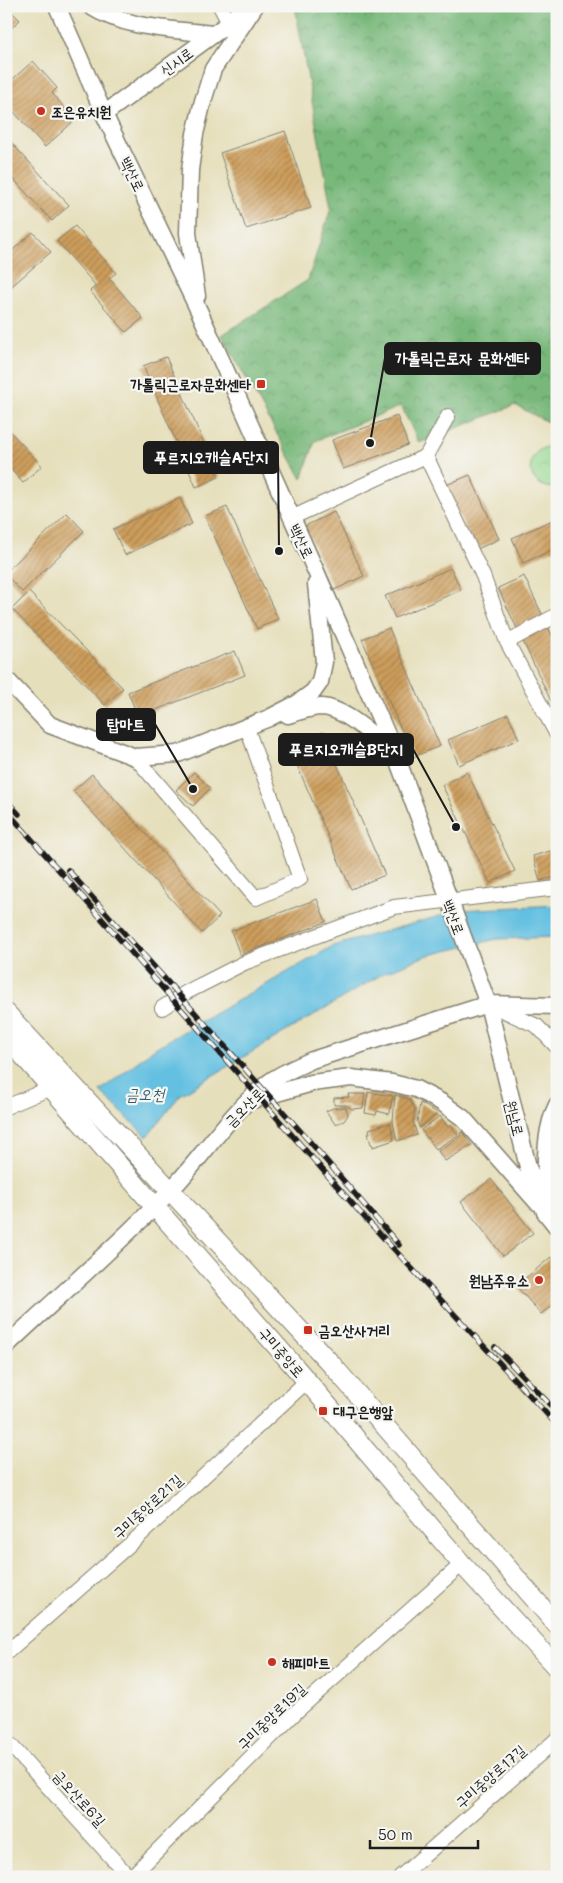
<svg xmlns="http://www.w3.org/2000/svg" width="563" height="1883" font-family="Mali,'Poor Story',sans-serif">
<style>
.forest{fill:url(#forest-crowns);stroke:#4a6a4b}
.park{fill:url(#park-crowns);stroke:#587a56}
.water{fill:#63c0e1;stroke:#406e7e}
.building{fill:url(#building-hatch)}
.lines{fill:none;stroke-linecap:round;stroke-linejoin:round}
.minor-casing{stroke:#817e6c;stroke-width:16}
.tertiary-casing{stroke:#817e6c;stroke-width:19}
.secondary-casing{stroke:#817e6c;stroke-width:21}
.minor{stroke:#fff;stroke-width:14}
.tertiary{stroke:#fff;stroke-width:16}
.secondary{stroke:#fff;stroke-width:19}
.rail-casing{stroke:#1c1c1c;stroke-width:5.5}
.rail{stroke:#f6f6f2;stroke-width:4;stroke-dasharray:11;stroke-linecap:butt}
.poi-dot{fill:#c8321e;stroke:#f6f6f2;stroke-width:2}
.labels{text-anchor:middle;dominant-baseline:central;stroke-width:4.5;stroke-linejoin:round;paint-order:stroke}
.street-label{font-size:15px;fill:#1c1c1c;stroke:#f6f6f2}
.poi-label{font-size:15px;font-weight:bold;fill:#1c1c1c;stroke:#f6f6f2;text-anchor:start}
.water-label{font-size:16px;font-style:italic;fill:#385e6b;stroke:#f6f6f2}
.leader{fill:none;stroke:#1c1c1c;stroke-width:2}
.callout-dot{fill:#1c1c1c;stroke:#f6f6f2;stroke-width:2}
.callout{fill:#1c1c1c;stroke:#1c1c1c;stroke-width:2}
.callout-label{font-size:16px;text-anchor:middle;font-weight:bold;fill:#fff}
</style>
<defs>
<pattern id="forest-crowns" width="20" height="18" patternUnits="userSpaceOnUse" patternTransform="scale(1.25)"><rect width="20" height="18" fill="#78b87a"/><path d="M2 6a3 3 0 1 1 6 0M12 15a3 3 0 1 1 6 0" fill="none" stroke="#629563"/></pattern>
<pattern id="park-crowns" width="20" height="18" patternUnits="userSpaceOnUse" patternTransform="scale(1.25)"><rect width="20" height="18" fill="#95d88f"/><path d="M2 6a3 3 0 1 1 6 0M12 15a3 3 0 1 1 6 0" fill="none" stroke="#80b97b"/></pattern>
<pattern id="building-hatch" width="6" height="6" patternUnits="userSpaceOnUse" patternTransform="scale(1.25)"><rect width="6" height="6" fill="#cd9e5c"/><path d="M-1 1l2-2M0 6l6-6M5 7l2-2" fill="none" stroke="#a6804b"/></pattern>
</defs>
<rect width="100%" height="100%" fill="#f6f6f2"/>
<filter id="ink" filterUnits="userSpaceOnUse"><feTurbulence type="fractalNoise" baseFrequency=".02" numOctaves="2"/><feDisplacementMap in="SourceGraphic" scale="10" xChannelSelector="R" yChannelSelector="G"/><feConvolveMatrix kernelMatrix="1 2 1 2 8 2 1 2 1" color-interpolation-filters="sRGB"/></filter>
<filter id="wash" filterUnits="userSpaceOnUse"><feTurbulence type="fractalNoise" baseFrequency=".0096" numOctaves="4" result="noise"/><feDisplacementMap in="SourceGraphic" scale="20" xChannelSelector="R" yChannelSelector="G"/><feGaussianBlur stdDeviation="1.12" result="paint"/><feColorMatrix in="noise" values="0 0 0 0 0 0 0 0 0 0 0 0 0 0 0 0 0 1.4 0 .05"/><feComposite in="paint" operator="in"/></filter>
<g filter="url(#wash)">
<rect width="100%" height="100%" fill="#e6dfbb"/>
<path class="forest" d="M295,6H557V427L515,405L419,443L401,406L315,441L302,479L222,335L308,280L331,208Z"/>
<path class="park" d="M549,446L557,447V487L555,488C526,488 521,453 549,446Z"/>
<path class="water" d="M557,905V937L497,939L425,956L384,973L180,1095L147,1137L100,1091L155,1048L333,946L461,910Z"/>
<g id="blocks">
<path class="building" d="M6,6L20,20L6,33Z
M33,61L57,88L52,93L75,120L45,147L6,103V85Z
M285,131L311,208L246,229L220,153Z
M6,137L69,205L52,221L6,171Z
M75,226L116,273L109,278L143,318L126,332L90,291L96,286L57,241Z
M33,232L51,252L6,291V256Z
M166,357L219,477L196,487L143,366Z
M397,416L408,445L343,469L332,440Z
M6,427L42,466L23,483L6,464Z
M470,475L499,539L475,550L446,485Z
M180,498L192,524L125,555L113,529Z
M227,507L278,619L257,629L205,516Z
M334,512L364,576L334,590L305,526Z
M67,513L84,531L22,592L6,575V572Z
M557,518V548L523,563L512,538Z
M451,568L461,590L395,618L385,596Z
M524,576L557,646V698L551,701L498,588Z
M29,592L123,688L105,705L12,609Z
M389,628L440,746L413,757L362,639Z
M235,651L245,675L138,717L128,692Z
M508,714L519,739L459,765L448,740Z
M323,732L385,875L351,889L289,747Z
M194,772L210,788L193,806L176,790Z
M467,772L515,871L490,883L442,785Z
M92,774L220,916L202,933L73,791Z
M557,849V876L540,881L533,856Z
M317,899L326,922L240,955L231,931Z
M368,1092L393,1096L389,1114L377,1111L376,1115L365,1113Z
M348,1094H365L363,1108L352,1109L346,1105H334V1098L349,1097Z
M395,1095L409,1099L415,1109L413,1121L417,1135L397,1141L393,1122Z
M420,1103L438,1113L420,1128L417,1122Z
M346,1107L348,1115L344,1121L335,1124L326,1111L333,1108Z
M440,1116L448,1127L451,1125L458,1135L436,1149L421,1130Z
M390,1123L394,1140L373,1147V1145L371,1144L368,1133H370L369,1129Z
M462,1132L472,1145L445,1161L438,1151L461,1135L460,1133Z
M557,1150V1168L554,1165L555,1152Z
M491,1179L533,1233L503,1256L461,1202Z
M551,1257L557,1264V1302L541,1314L516,1286Z"/>
</g>
</g>
<g filter="url(#ink)">
<use href="#blocks" fill-opacity="0" stroke="#817e6c" stroke-width="1"/>
<g class="lines">
<g class="minor-casing">
<path id="minor" d="M220,6L229,23
M426,456L483,576L507,642L557,735
M291,518L426,456L448,416
M507,642L557,615
M135,757L256,898L300,879L247,728
M491,1005L537,1026L557,1047
M162,1008L187,992L244,963L394,907L557,888
M6,1107L53,1087
M6,1653L137,1538L307,1381
M6,1740L129,1877
M131,1877L297,1711L462,1564
M400,1877L557,1739"/>
</g>
<g class="tertiary-casing">
<path id="tertiary" d="M57,6L104,114L200,313L314,567L395,753L488,1004L528,1167L545,1212L557,1227
M90,6C126,29 172,29 212,34
M104,114L229,23L246,6
M197,296L188,233L190,170L195,134L203,101L213,69L255,6
M6,679L50,725L135,757L178,754L269,718L298,703L313,692L320,682L324,662L316,584
M288,715C299,712 310,707 322,707C345,708 375,738 394,752
M252,1100L312,1083L351,1078L392,1083L416,1089L441,1102L463,1118L537,1202
M545,1205C547,1172 542,1135 557,1105
M6,1346C60,1295 117,1246 169,1192C203,1157 229,1113 268,1083C281,1073 297,1067 312,1060L488,1004L557,1006"/>
</g>
<g class="secondary-casing">
<path id="secondary" d="M6,1013L332,1365L557,1625
M6,1036L307,1381L462,1564L557,1668"/>
</g>
<use href="#minor" class="minor"/>
<use href="#tertiary" class="tertiary"/>
<use href="#secondary" class="secondary"/>
<g class="rail-casing">
<path id="rail" d="M6,800L19,814
M6,810L365,1218L557,1425
M68,870L311,1143L399,1245
M495,1347L557,1412"/>
</g>
<use href="#rail" class="rail"/>
</g>
</g>
<g class="poi-dot">
<circle cx="41" cy="111" r="5"/>
<rect x="256" y="379" width="10" height="10" rx="2.5"/>
<circle cx="539" cy="1280" r="5"/>
<rect x="303" y="1325" width="10" height="10" rx="2.5"/>
<rect x="318" y="1406" width="10" height="10" rx="2.5"/>
<circle cx="272" cy="1662" r="5"/>
</g>
<g class="labels">
<g class="street-label">
<text transform="translate(176 61) rotate(-36)">신시로</text>
<text transform="translate(133 174) rotate(64)">백산로</text>
<text transform="translate(302 541) rotate(64)">백산로</text>
<text transform="translate(454 917) rotate(69)">백산로</text>
<text transform="translate(244 1107) rotate(-45)">금오산로</text>
<text transform="translate(515 1118) rotate(76)">원남로</text>
<text transform="translate(282 1352) rotate(49)">구미중앙로</text>
<text transform="translate(147 1506) rotate(-42)">구미중앙로21길</text>
<text transform="translate(271 1716) rotate(-44)">구미중앙로19길</text>
<text transform="translate(490 1776) rotate(-41)">구미중앙로17길</text>
<text transform="translate(80 1798) rotate(48)">금오산로6길</text>
</g>
<g class="poi-label">
<text x="51" y="111">조은유치원</text>
<text x="251" y="384" text-anchor="end">가톨릭근로자문화센타</text>
<text x="529" y="1280" text-anchor="end">원남주유소</text>
<text x="318" y="1330">금오산사거리</text>
<text x="333" y="1411">대구은행앞</text>
<text x="282" y="1662">해피마트</text>
</g>
<g class="water-label">
<text x="145" y="1093">금오천</text>
</g>
</g>
<path class="leader" d="M370 443L385 358M279 551L278 457M193 789L155 724M456 827L413 749"/>
<g class="callout-dot">
<circle cx="370" cy="443" r="5"/>
<circle cx="279" cy="551" r="5"/>
<circle cx="193" cy="789" r="5"/>
<circle cx="456" cy="827" r="5"/>
</g>
<g class="callout">
<rect x="385" y="343" width="155" height="31" rx="5"/>
<rect x="144" y="442" width="134" height="31" rx="5"/>
<rect x="97" y="709" width="58" height="31" rx="5"/>
<rect x="279" y="734" width="134" height="31" rx="5"/>
</g>
<g class="callout-label">
<text x="462" y="364">가톨릭근로자 문화센타</text>
<text x="211" y="463">푸르지오캐슬A단지</text>
<text x="126" y="730">탑마트</text>
<text x="346" y="755">푸르지오캐슬B단지</text>
</g>
<rect width="563" height="1883" fill="none" stroke="#f6f6f2" stroke-width="25"/>
<path d="M370 1840v8h108v-8" fill="none" stroke="#1c1c1c" stroke-width="2.5"/>
<text x="378" y="1840" font-size="15" fill="#1c1c1c" stroke="#f6f6f2" stroke-width="4" paint-order="stroke">50 m</text>
</svg>
